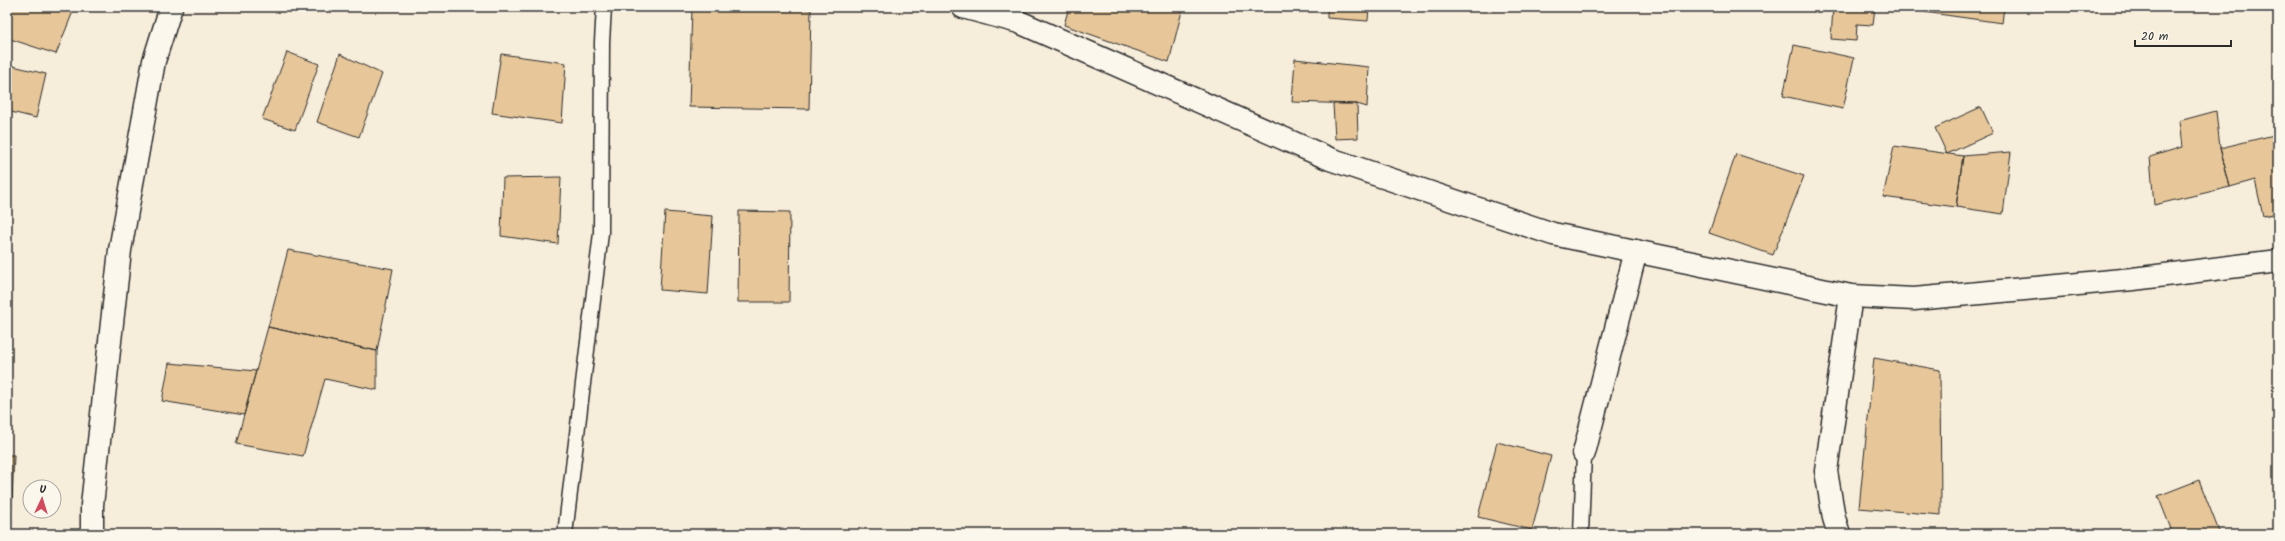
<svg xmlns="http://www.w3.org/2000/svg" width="2285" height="541" font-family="Kalam,sans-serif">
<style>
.building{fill:#e7c799;stroke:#2b2b2b}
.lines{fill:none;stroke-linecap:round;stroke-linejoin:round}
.service-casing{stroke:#2b2b2b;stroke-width:17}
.minor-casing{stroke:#2b2b2b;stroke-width:25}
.tertiary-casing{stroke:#2b2b2b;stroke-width:25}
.service{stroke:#fbf7ec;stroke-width:14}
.minor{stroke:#fbf7ec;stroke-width:22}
.tertiary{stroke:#fbf7ec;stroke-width:22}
</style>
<rect width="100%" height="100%" fill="#f7eddb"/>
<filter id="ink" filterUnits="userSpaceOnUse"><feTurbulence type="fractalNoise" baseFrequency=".025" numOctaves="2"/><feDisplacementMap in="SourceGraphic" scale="8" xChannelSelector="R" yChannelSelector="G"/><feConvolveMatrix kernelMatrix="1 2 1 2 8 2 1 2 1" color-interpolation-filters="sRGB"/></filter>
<g filter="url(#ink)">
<path class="building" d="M8,7H67L74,9L56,54L7,38Z
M692,7L811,9L809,109L689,107Z
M1069,7H1183L1169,62L1064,25Z
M1327,7H1369L1368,21L1327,18Z
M1833,7H1875L1873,25L1857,24L1856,41L1831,39Z
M1924,7H2004L2002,23L1924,12Z
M1794,45L1854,58L1843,109L1783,96Z
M287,52L319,64L295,130L262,119Z
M340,54L382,74L359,137L317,122Z
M501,54L566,63L562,123L492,113Z
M1295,59L1369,67L1367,107L1357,104L1292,102Z
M9,65L46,74L36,118L7,111V73Z
M1333,104H1357L1358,138L1335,139Z
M1981,107L1993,133L1947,154L1935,128Z
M2216,111L2220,148L2230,187L2154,205L2150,157L2182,147L2179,121Z
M2278,134V213L2263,216L2255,180L2230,187L2220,148Z
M1894,146L1963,156L1956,207L1883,197Z
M2011,152L2003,214L1956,207L1963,156Z
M1736,154L1804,176L1773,255L1709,233Z
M561,177L558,244L501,236L503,178Z
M739,211L790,212L789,302H738Z
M665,212L713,216L708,294L660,290Z
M288,250L393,269L377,351L268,327Z
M268,327L377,351V390L325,379L303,456L236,444Z
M1874,358L1940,370L1941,515L1859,508Z
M169,363L256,371L244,415L162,401Z
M1497,442L1551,456L1532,530L1478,517Z
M7,455H14L11,524H7Z
M2199,480L2220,534H2173L2158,496Z"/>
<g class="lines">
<g class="service-casing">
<path id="service" d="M565,534L601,233L602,42L604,7
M1581,534L1584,453"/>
</g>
<g class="minor-casing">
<path id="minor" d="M1584,453L1636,251
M92,534V505L120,250L154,61L171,7
M1839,534L1834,518L1826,471L1851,296"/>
</g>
<g class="tertiary-casing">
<path id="tertiary" d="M963,7L1019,22L1330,159L1553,234L1851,296L1914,299L2133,279L2278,261"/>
</g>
<use href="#service" class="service"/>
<use href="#minor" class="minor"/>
<use href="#tertiary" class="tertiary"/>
</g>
</g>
<rect width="2285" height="541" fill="none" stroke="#fbf7ec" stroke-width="24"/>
<rect x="12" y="12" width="2261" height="517" fill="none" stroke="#2b2b2b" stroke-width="1.5" filter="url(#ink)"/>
<g transform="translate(42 499) rotate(4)"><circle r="19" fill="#fbf7ec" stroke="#a8a59f"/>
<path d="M0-3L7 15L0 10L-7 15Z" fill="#d1495b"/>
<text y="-6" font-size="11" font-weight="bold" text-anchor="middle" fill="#2b2b2b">U</text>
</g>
<path d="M2135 40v6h96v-6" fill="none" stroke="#2b2b2b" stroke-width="2"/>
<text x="2141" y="40" font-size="12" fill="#2b2b2b" stroke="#fbf7ec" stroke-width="3" paint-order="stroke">20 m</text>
</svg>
